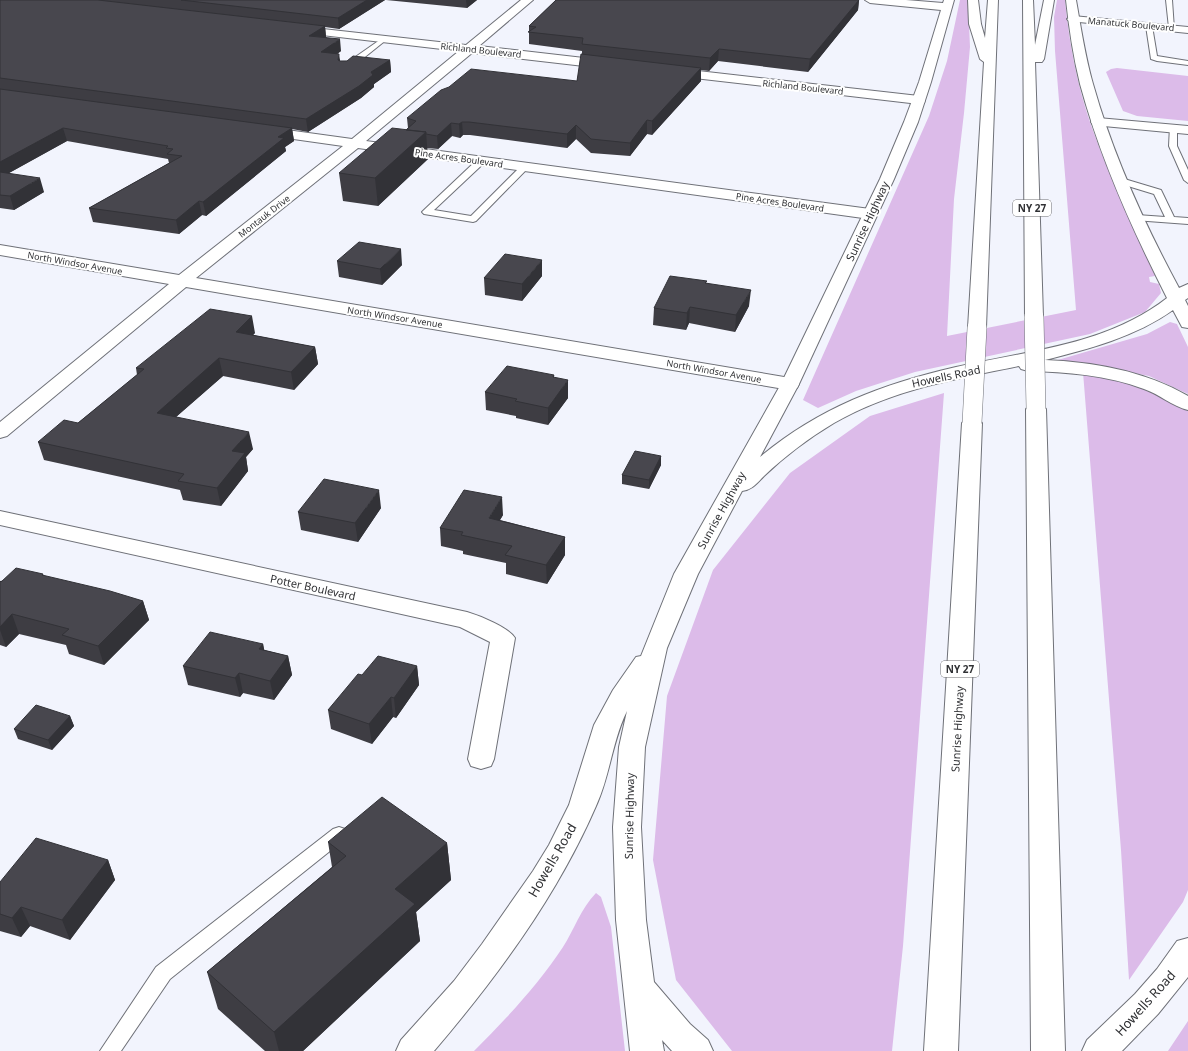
<svg xmlns="http://www.w3.org/2000/svg" width="1188" height="1051" font-family="'Noto Sans',sans-serif">
<style>
.green{fill:#dcbbe9}
.lines{fill:none;stroke-linecap:round;stroke-linejoin:round}
.lane-casing{stroke:#6f7178;stroke-width:2}
.street-casing{stroke:#6f7178;stroke-width:2}
.secondary-casing{stroke:#6f7178;stroke-width:2}
.highway-casing{stroke:#6f7178;stroke-width:2}
.lane{fill:#fff;fill-rule:evenodd}
.street{fill:#fff;fill-rule:evenodd}
.secondary{fill:#fff;fill-rule:evenodd}
.highway{fill:#fff;fill-rule:evenodd}
.highway-bridge-casing{stroke:#6f7178;stroke-width:20;stroke-linecap:butt}
.highway-bridge{stroke:#fff;stroke-width:19}
.wall{fill:#3e3d43}
.shaded-wall{fill:#323237}
.building{fill:#48474e;stroke:#323237}
.labels{text-anchor:middle;dominant-baseline:central;stroke-width:4;stroke-linejoin:round;paint-order:stroke}
.far-street-label{font-size:9px;fill:#303134;stroke:#fff}
.shield{fill:#fff;stroke:#6e6f71;stroke-width:1}
.shield-label{font-size:10px;font-weight:bold;fill:#303134}
.street-label{font-size:11px;fill:#303134;stroke:#fff}
.near-street-label{font-size:13px;fill:#303134;stroke:#fff}
</style>
<rect width="100%" height="100%" fill="#f2f4fd"/>
<path class="green" d="M960,0H968L970,47L964,113L954,199L947,336L1076,310L1055,51L1054,17L1057,0H1065C1069,42 1077,85 1091,125C1109,176 1133,226 1155,276L1149,277L1150,282L1159,284L1161,293L1145,312L1090,334L915,372L856,391L818,408L803,400L929,116L947,61Z
M1117,68L1188,76V121L1137,116L1123,111L1106,72L1111,69Z
M1170,322L1177,324L1188,347V394L1149,376L1099,366L1051,362L1147,334Z
M1083,372L1133,383L1168,397L1188,410V890L1183,902L1129,980L1121,850Z
M944,393L903,946L892,1051H732L676,980L653,860L667,696L713,570L790,473L870,416Z
M596,893L601,897L611,927L625,1051H474C506,1019 538,985 563,947C574,930 581,908 596,893Z
M1188,1021V1051H1168Z"/>
<g class="lines">
<g class="lane-casing">
<path id="lane" d="M1166,0H1172L1174,29L1169,28Z
M1149,24L1152,26L1157,56L1188,61V65L1157,61L1151,59L1146,26Z
M384,37L387,39L386,40L350,69H344V65Z
M1170,126H1173L1177,128V146L1188,170V183L1184,180L1169,146Z
M481,158L485,161L484,163L434,210L471,216L522,165H528L529,167L476,221L473,222L424,214L422,212L424,210L478,159Z
M1121,178L1161,190L1174,217L1188,218V224L1134,220L1132,218L1134,216L1137,215L1165,217L1154,194L1118,183L1117,181L1118,179Z
M339,827L345,829L347,834L345,839L170,979L121,1051H100L156,967L333,829Z"/>
</g>
<g class="street-casing">
<path id="street" d="M521,0H533L479,46L610,61L614,62L616,65L614,68L610,69L472,53L366,141L870,209L875,211L878,214L875,217L870,219L358,148L196,278L790,378L797,380L799,384L797,388L790,390L186,287L7,436L0,438V422L169,284L0,255V245L179,275L343,146L265,135L260,134L258,131L260,128L265,127L352,139L459,51L296,32L292,31L290,29L292,27L296,26L466,45Z
M1073,16L1188,27V33L1069,21L1067,19Z
M672,68L919,96L924,97L925,100L924,103L919,104L668,75L666,72L668,69Z
M1098,118L1188,126V134L1093,125L1091,122L1093,119Z
M0,511L467,612C480,616 508,627 515,638L494,759L491,766L481,769L471,766L468,759L490,642L460,627L0,525Z"/>
</g>
<g class="secondary-casing">
<path id="secondary" d="M865,0H906L943,3L944,0H954L931,82L918,122L894,179L799,384L760,457C819,408 882,384 956,367C1027,351 1107,345 1167,298C1132,229 1100,158 1080,84C1073,56 1069,28 1066,0H1076C1081,28 1085,56 1093,84C1113,155 1144,223 1179,288L1188,284V298L1185,300L1188,306V328L1182,327L1173,310C1135,337 1089,349 1045,360C1094,362 1145,371 1188,396V410C1172,406 1159,394 1144,389C1107,375 1067,372 1028,371L1021,369L1019,366C955,379 891,390 834,423C809,438 785,456 764,476C757,483 752,490 742,491L698,574L667,648L645,747L641,827L646,920L654,982L690,1024L708,1040L713,1051H672L662,1040L664,1051H630L616,920L613,827L619,747L627,711C612,741 610,776 596,806C557,896 497,977 434,1051H396L401,1040L454,981L482,944L533,871L549,845L569,805L594,725L613,690L636,657L641,656L674,574L781,384L880,179L904,122L919,82L941,10L870,3Z
M1188,938V977L1158,1014L1122,1051H1082L1087,1040L1135,994L1157,969L1177,941Z"/>
</g>
<g class="highway-casing">
<path id="highway" d="M968,0H978L981,24L985,38L988,0H998L986,328L983,332L977,333L971,332L968,328L984,62L980,59L969,24Z
M1023,0H1033L1035,45L1044,0H1054L1044,59L1042,62H1035L1043,317L1040,321L1034,322L1028,321L1025,317Z
M1036,403L1043,405L1046,409L1065,1051H1031L1026,409L1029,405Z
M972,417L979,419L982,423L958,1051H924L962,423L965,419Z"/>
</g>
<use href="#lane" class="lane"/>
<use href="#street" class="street"/>
<use href="#secondary" class="secondary"/>
<use href="#highway" class="highway"/>
<g class="highway-bridge-casing">
<path id="highway-bridge" d="M1034,317L1036,409
M972,423L977,328"/>
</g>
<use href="#highway-bridge" class="highway-bridge"/>
</g>
<path class="wall" d="M0,0H385L339,29L325,27L326,37L341,51L337,54L340,61L390,60L391,72L374,84V87L361,98L308,132L292,129L294,141L285,147L286,151L206,216L202,215L179,234L93,222L89,208L169,163L168,159L67,141L9,173L44,192L14,210L0,208Z
M386,0H477L467,8Z
M556,0H859L858,10L808,72L718,61L709,71L701,70V81L652,135L647,134L630,156L591,153L576,139L567,148L470,135H463L460,138L452,136L438,149L427,148L428,159L378,206L343,201L339,173L406,130L408,128L407,118L577,81L582,55V51L529,44V26Z
M337,261L402,265L382,285L339,277Z
M542,276L522,301L485,295L484,278Z
M707,281L706,283L749,306L735,332L689,323L686,330L653,325L654,308Z
M255,333L253,335L315,347L318,364L294,390L223,376L176,417L253,449L246,457L248,471L221,506L183,500L180,490L44,460L38,442L78,423L137,375L136,368Z
M554,375V377L568,398L548,425L516,418V416L486,410L485,392Z
M661,456V465L649,489L622,484V475Z
M381,508L358,542L301,530L298,512Z
M503,515L500,520L565,537V555L547,584L506,574V563L463,554V551L441,546L440,528Z
M43,574L44,576L143,601L149,620L104,665L69,654L66,645L19,634L6,647L0,645V581Z
M263,644L264,650L288,656L292,675L274,700L243,693L240,697L188,685L183,666Z
M417,666L419,685L396,718L393,717L372,744L331,729L328,710L362,675Z
M70,716L74,726L52,750L18,739L14,729Z
M328,842L447,843L451,880L416,912L420,941L303,1051H265L218,1009L207,972L332,867Z
M108,860L115,880L70,940L30,926L21,937L0,931V882Z"/>
<path class="shaded-wall" d="M367,0H385L339,29L338,18Z
M466,0H477L467,8Z
M859,0L858,10L808,72L810,59Z
M325,26L326,37L309,36Z
M340,39L341,51L323,64L321,52Z
M719,49L718,61L709,71L710,58Z
M339,54L341,66L338,60Z
M390,60L391,72L374,84V87L361,98L308,132L306,119L371,72Z
M701,68V81L652,135V121Z
M647,120V134L630,156V143Z
M462,122L463,135L460,138L459,124Z
M451,123L452,136L438,149L437,136Z
M576,125V139L567,148V134Z
M63,128L67,141L0,178V162Z
M292,128L294,141L285,147L286,151L206,216L203,202L278,137Z
M426,132L428,159L378,206L375,178Z
M40,178L44,192L14,210L10,196Z
M199,201L202,215L179,234L176,220Z
M401,249L402,265L382,285L380,269Z
M542,260V276L522,301V284Z
M751,290L749,306L735,332L736,315Z
M690,307L689,323L686,330L687,313Z
M252,316L255,333L239,349L236,332Z
M315,347L318,364L294,390L291,372Z
M219,358L223,376L161,430L157,413Z
M568,380V398L548,425V408Z
M249,432L253,449L246,457L248,471L221,506L217,488L232,451Z
M661,456V465L649,489V480Z
M379,490L381,508L358,542L355,523Z
M502,497L503,515L490,536L489,518Z
M565,537V555L547,584L546,565Z
M143,601L149,620L104,665L98,646Z
M12,614L19,634L6,647L0,630V627Z
M263,644L267,663L259,649Z
M288,656L292,675L274,700L270,681Z
M417,666L419,685L396,718L394,698Z
M239,673L243,693L240,697L235,678Z
M391,697L393,717L372,744L369,724Z
M70,716L74,726L52,750L48,740Z
M447,843L451,880L416,912L420,941L303,1051H279L274,1032L395,889Z
M108,860L115,880L70,940L62,920Z
M21,907L30,926L21,937L12,918Z"/>
<path class="building" d="M0,0H98L325,26L309,36L340,39L321,52L339,54L338,60L340,61H347L353,56L390,60L371,72L373,75L359,86L306,119L0,78Z
M181,0H367L338,18Z
M556,0H859L810,59L719,49L710,58L582,44L583,38L528,32L536,27L529,26Z
M581,54L701,68L652,121L647,120L630,143L591,139L576,125L567,134L469,122H462L459,124L451,123L437,136L426,134V132L406,130L416,121L407,118L441,90L449,87L471,69L577,81Z
M0,89L292,128L278,137L284,138L203,202L199,201L176,220L89,208L182,156L167,154L173,149L166,148L168,146L63,128L0,162Z
M392,128L426,132L375,178L339,173Z
M0,172L40,178L10,196L0,195Z
M359,242L401,249L380,269L337,261Z
M505,254L542,260L522,284L484,278Z
M670,276L707,281L705,283L751,290L736,315L690,307L687,313L654,308Z
M210,309L252,316L236,332L315,347L291,372L219,358L157,413L249,432L232,451L245,453L217,488L178,481L184,474L38,442L64,420L78,423L144,369L136,368Z
M507,366L554,375L553,377L568,380L548,408L515,401L517,399L485,392Z
M635,451L661,456L649,480L622,475Z
M324,479L379,490L355,523L298,512Z
M464,490L502,497L489,518L565,537L546,565L505,555L512,546L461,535L463,532L440,528Z
M16,568L43,574L42,575L110,591L143,601L98,646L62,635L69,629L12,614L0,627V581L1,582Z
M210,632L263,644L259,649L288,656L270,681L239,673L235,678L183,666Z
M378,656L417,666L394,698L391,697L369,724L328,710L358,674L362,675Z
M36,705L70,716L48,740L14,729Z
M382,797L447,843L395,889L415,904L274,1032L207,972L346,856L328,842Z
M36,838L108,860L62,920L21,907L12,918L0,914V882Z"/>
<g class="labels">
<g class="far-street-label">
<text transform="translate(1131 24) rotate(5)">Manatuck Boulevard</text>
<text transform="translate(481 50) rotate(6)">Richland Boulevard</text>
<text transform="translate(803 87) rotate(6)">Richland Boulevard</text>
<text transform="translate(459 158) rotate(8)">Pine Acres Boulevard</text>
<text transform="translate(780 202) rotate(8)">Pine Acres Boulevard</text>
<text transform="translate(264 216) rotate(-38)">Montauk Drive</text>
<text transform="translate(75 263) rotate(10)">North Windsor Avenue</text>
<text transform="translate(395 317) rotate(9)">North Windsor Avenue</text>
<text transform="translate(714 371) rotate(10)">North Windsor Avenue</text>
</g>
<g class="shield">
<rect x="1013" y="200" width="38" height="16" rx="3"/>
<rect x="941" y="661" width="38" height="16" rx="3"/>
</g>
<g class="shield-label">
<text x="1032" y="208">NY 27</text>
<text x="960" y="669">NY 27</text>
</g>
<g class="street-label">
<text transform="translate(867 221) rotate(-65)">Sunrise Highway</text>
<text transform="translate(946 376) rotate(-12)">Howells Road</text>
<text transform="translate(721 510) rotate(-61)">Sunrise Highway</text>
<text transform="translate(313 587) rotate(12)">Potter Boulevard</text>
<text transform="translate(957 729) rotate(-87)">Sunrise Highway</text>
<text transform="translate(629 816) rotate(-89)">Sunrise Highway</text>
</g>
<g class="near-street-label">
<text transform="translate(552 860) rotate(-60)">Howells Road</text>
<text transform="translate(1145 1003) rotate(-48)">Howells Road</text>
</g>
</g>
</svg>
